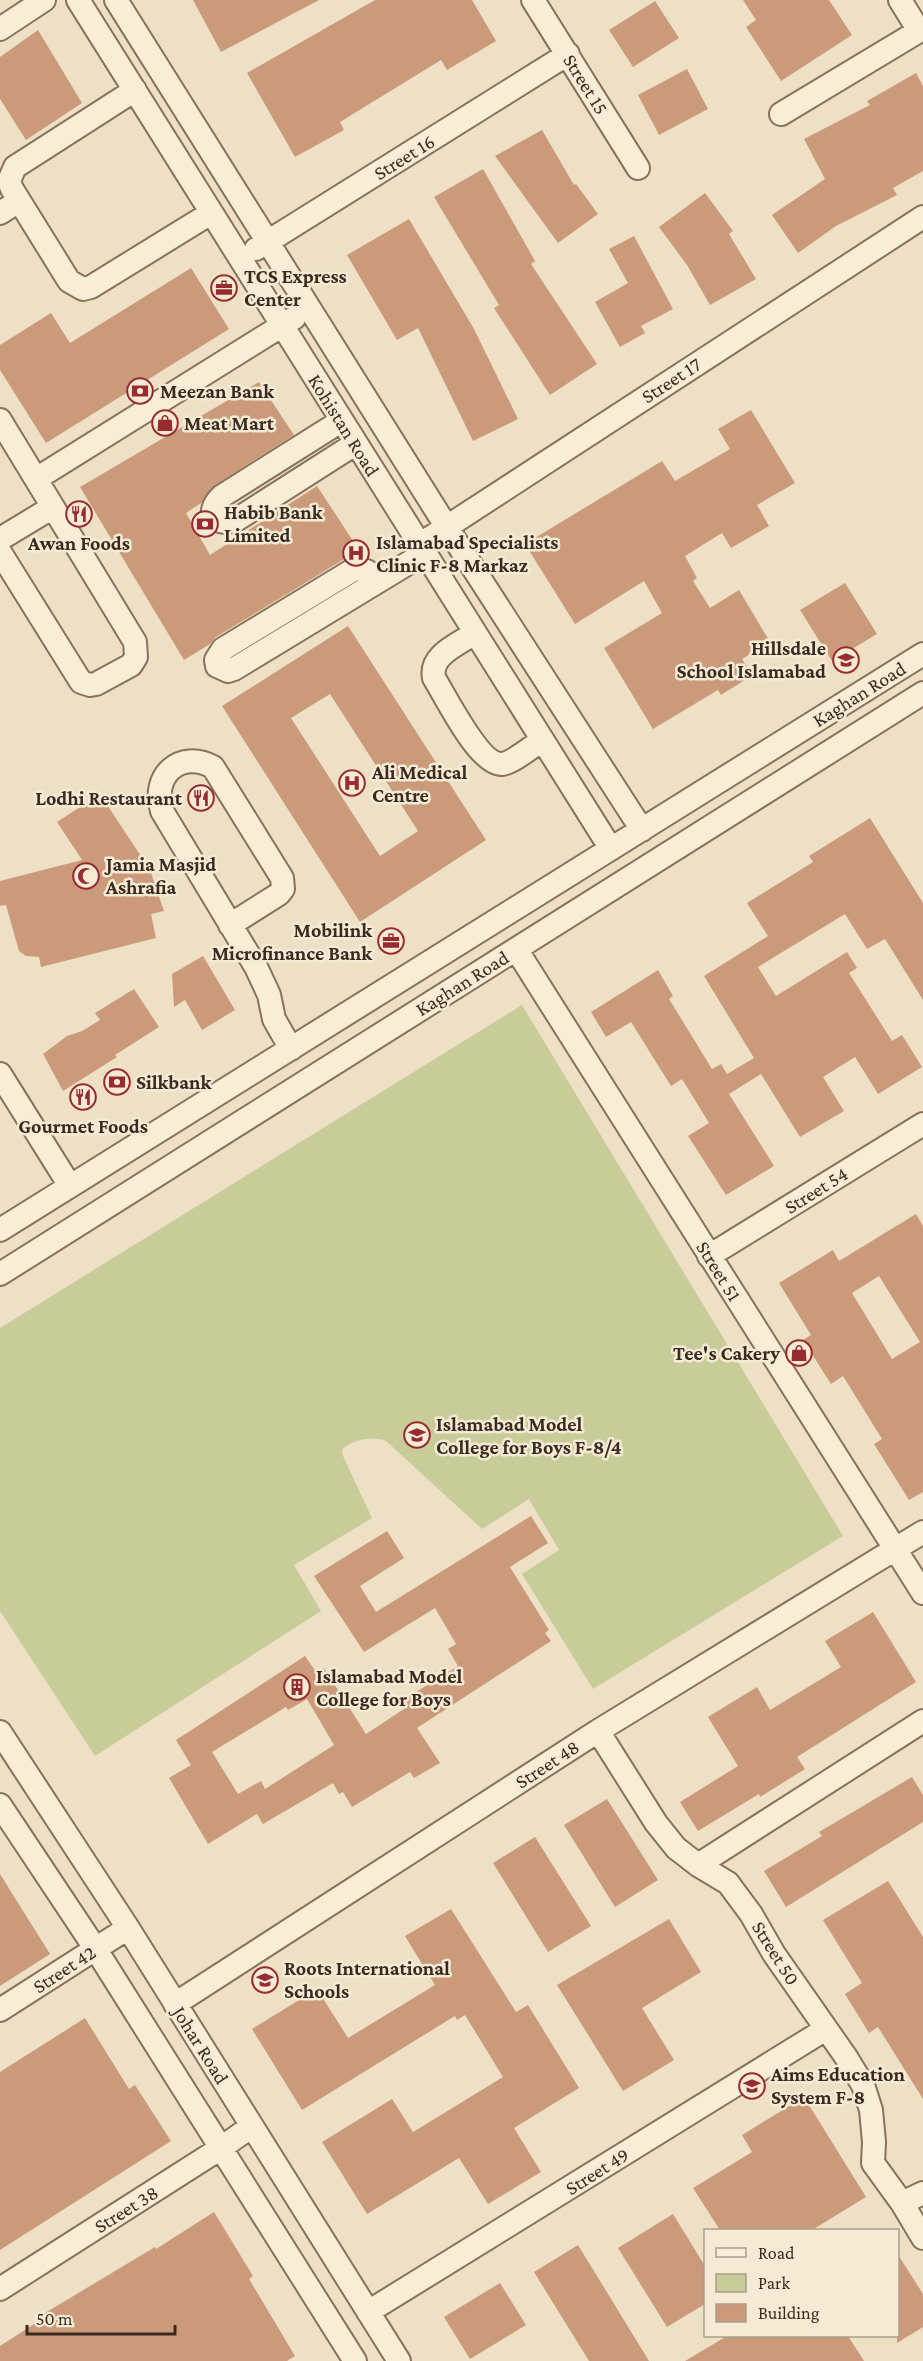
<svg xmlns="http://www.w3.org/2000/svg" width="923" height="2361" font-family="'Crimson Pro',serif">
<style>
.green{fill:#c7cc99}
.building{fill:#cb9a7b;fill-rule:evenodd}
.lines{fill:none;stroke-linecap:round;stroke-linejoin:round}
.minor-casing{stroke:#88725b;stroke-width:26}
.minor{stroke:#f8eed8;stroke-width:22}
.labels{text-anchor:middle;dominant-baseline:central;stroke-width:5;stroke-linejoin:round;paint-order:stroke}
.street-label{font-size:20px;fill:#392b1f;stroke:#f5ebd4}
.poi-label{font-size:20px;font-weight:bold;fill:#392b1f;stroke:#f5ebd4;text-anchor:start}
</style>
<rect width="100%" height="100%" fill="#eee0c5"/>
<path class="green" d="M522,1005L843,1536L593,1689L522,1574L559,1550L529,1499L482,1529L386,1441C376,1435 349,1440 342,1450L343,1456L372,1518L294,1565L321,1611L95,1756L0,1611V1328Z"/>
<path class="building" d="M193,0H319L221,52Z
M375,0H472L496,41L447,70L441,60L340,122L344,130L295,157L247,73Z
M743,0H829L852,35L781,81L746,27L756,20Z
M655,1L679,38L633,67L609,30Z
M38,30L82,103L26,140L0,99V57Z
M687,69L708,109L659,135L638,95Z
M916,73L923,86V171L893,188L897,195L836,226L798,253L772,215L825,179L804,139L870,105L867,101Z
M542,130L574,185L576,184L598,214L558,243L495,156Z
M483,169L535,261L531,264L597,364L550,395L494,308L499,305L434,197Z
M705,193L733,231L729,234L756,279L710,305L687,265L659,227Z
M409,219L474,329L518,419L473,441L418,328L397,340L347,255Z
M634,236L673,309L641,326L645,333L620,347L595,302L628,283L609,249Z
M191,268L229,329L46,443L0,370V345L51,313L70,343Z
M259,382L294,435L215,485L201,503L186,513L210,555L317,486L361,553L346,558L216,637L210,644L184,660L80,487Z
M751,410L795,483L757,505L769,526L731,548L722,533L685,556L697,578L693,581L710,608L739,590L770,642L742,659L753,675L721,695L718,690L653,729L604,648L662,613L644,581L575,624L525,544L662,461L675,481L730,449L718,429Z
M845,583L877,634L832,661L800,610Z
M348,626L486,840L360,922L222,706ZM330,694L418,831L380,856L291,718Z
M100,794L150,870L164,911L151,914L156,938L41,967L39,957L26,956L19,951L6,905L0,906V881L82,860L57,822Z
M870,818L923,903V1000L885,939L867,949L845,914L758,967L776,996L847,952L857,968L849,973L892,1041L902,1035L922,1067L878,1094L855,1057L823,1077L844,1111L800,1137L761,1074L729,1094L774,1166L726,1195L688,1136L709,1123L682,1079L671,1086L631,1022L606,1037L591,1012L658,970L673,996L669,999L712,1069L721,1064L727,1074L754,1058L704,976L768,936L747,903L813,862L809,856Z
M203,956L235,1010L202,1030L185,1000L174,1007L172,974Z
M134,989L159,1027L115,1055L117,1057L63,1091L43,1054L67,1036L82,1031L100,1020L95,1013Z
M916,1214L923,1226V1492L909,1500L874,1444L882,1439L843,1376L831,1384L803,1340L811,1335L779,1283L833,1250L839,1261ZM879,1276L920,1342L892,1359L852,1293Z
M531,1516L548,1543L510,1567L549,1630L545,1633L551,1641L417,1728L440,1763L414,1778L410,1772L352,1807L343,1792L339,1794L333,1783L263,1824L257,1814L208,1844L169,1778L191,1765L176,1740L305,1656L316,1672L324,1668L366,1734L404,1709L400,1702L458,1666L448,1649L456,1644L435,1608L364,1652L314,1576L387,1531L404,1558L360,1586L376,1612ZM307,1699L334,1745L265,1789L261,1781L238,1794L212,1752L286,1707L288,1710Z
M873,1612L916,1682L797,1757L805,1769L760,1797L759,1794L698,1831L680,1802L738,1766L708,1717L757,1687L770,1710L841,1667L825,1641Z
M912,1777L923,1795V1822L786,1907L764,1871L822,1836L819,1832Z
M607,1799L658,1880L615,1907L564,1825Z
M535,1837L591,1926L548,1952L493,1863Z
M0,1874L50,1954L0,1986Z
M888,1881L923,1937V2099L878,2027L869,2033L845,1994L862,1983L823,1920Z
M451,1909L516,2012L528,2005L579,2088L514,2128L541,2172L488,2204L459,2158L367,2214L322,2142L392,2099L413,2132L503,2077L465,2015L457,2020L455,2016L302,2110L252,2029L317,1989L348,2038L435,1985L405,1936Z
M669,1919L701,1972L642,2008L674,2060L623,2091L557,1985Z
M85,2018L129,2089L135,2085L171,2141L0,2250V2072Z
M804,2097L866,2197L812,2230H720L693,2188L752,2152L742,2135Z
M214,2212L253,2276L249,2279L295,2356L287,2361H0V2346L42,2319L40,2316L155,2247L156,2249Z
M673,2214L705,2266V2304L667,2327L618,2248Z
M578,2245L649,2361H589L534,2272Z
M897,2253L923,2294V2327L897,2343Z
M500,2283L526,2325L470,2359L444,2317Z
M727,2336H848L864,2361H685Z"/>
<g class="lines">
<g class="minor-casing">
<path id="minor" d="M78,0L611,849
M116,0L446,526L642,830
M533,0L638,168
M0,29L44,0
M135,90L15,167L9,181L12,189L69,281L83,289L91,287L211,213
M781,114L919,31L900,0
M0,213L19,201
M256,249L568,54
M0,420L135,642L136,657L131,665L96,684L90,685L81,682L0,552
M341,421L222,496C205,512 213,527 236,520L355,444
M36,479L294,318
M0,539L53,507
M419,545L923,217
M377,581C370,572 364,567 353,570L223,649L216,660L217,666L228,671L234,669L425,553
M475,633C459,644 429,655 434,678C446,697 479,765 502,764C512,763 533,746 542,740
M230,925L279,894L283,889L282,878L213,767C180,749 151,776 162,811L256,967L269,995L274,1019L291,1049
M516,949L923,1593
M0,1074L70,1186
M0,1230L923,654
M709,1256L923,1124
M0,1274L923,693
M598,1731L656,1823L676,1848L698,1865L728,1883L751,1914L774,1954L846,2057L863,2085L871,2110L874,2142L873,2163L902,2203L923,2238
M0,1732L128,1928L399,2361
M0,1805L95,1948L355,2361
M698,1865L923,1721
M175,2004L598,1731L923,1532
M0,2010L128,1928
M902,2203L923,2193
M0,2289L221,2148L252,2126
M368,2312L826,2029"/>
</g>
<use href="#minor" class="minor"/>
</g>
<defs>
<g id="office-ring" transform="scale(1.35)"><circle r="9.5" fill="#f5ebd4" stroke="#972c30" stroke-width="1.5"/><path d="M-6-3h4V-5.5h4V-3h4V5H-6ZM-1-4.5V-3h2v-1.5ZM-6 0V1H6V0Z" fill="#972c30"/></g>
<g id="bank-ring" transform="scale(1.35)"><circle r="9.5" fill="#f5ebd4" stroke="#972c30" stroke-width="1.5"/><path d="M-6-4H6V4H-6ZM0-2.3a2.3 2.3 0 1 0 0 4.6a2.3 2.3 0 1 0 0-4.6Z" fill="#972c30"/></g>
<g id="shop-ring" transform="scale(1.35)"><circle r="9.5" fill="#f5ebd4" stroke="#972c30" stroke-width="1.5"/><path d="M-5-2.5h2.3a2.7 3.5 0 0 1 5.4 0H5L5.5 6h-11ZM-1.5-2.5h3a1.5 2.3 0 0 0-3 0Z" fill="#972c30"/></g>
<g id="restaurant-ring" transform="scale(1.35)"><circle r="9.5" fill="#f5ebd4" stroke="#972c30" stroke-width="1.5"/><path d="M-5-6h1v4h1v-4h1v4h1v-4h1v5L-1.5 .5V6h-2V.5L-5-1ZM5-6V6H3V1.5H1.5Q1.5-4 5-6Z" fill="#972c30"/></g>
<g id="hospital-ring" transform="scale(1.35)"><circle r="9.5" fill="#f5ebd4" stroke="#972c30" stroke-width="1.5"/><path d="M-5-5h3v3.5h4V-5h3V5h-3V1.5h-4V5h-3Z" fill="#972c30"/></g>
<g id="school-ring" transform="scale(1.35)"><circle r="9.5" fill="#f5ebd4" stroke="#972c30" stroke-width="1.5"/><path d="M0-5L7-2L0 1L-7-2ZM-4 1L0 2.5L4 1V4Q0 6-4 4Z" fill="#972c30"/></g>
<g id="mosque-ring" transform="scale(1.35)"><circle r="9.5" fill="#f5ebd4" stroke="#972c30" stroke-width="1.5"/><path d="M3.5-4.9A6 6 0 1 0 3.5 4.9A5 5 0 1 1 3.5-4.9Z" fill="#972c30"/></g>
<g id="university-ring" transform="scale(1.35)"><circle r="9.5" fill="#f5ebd4" stroke="#972c30" stroke-width="1.5"/><path d="M0-5L7-2L0 1L-7-2ZM-4 1L0 2.5L4 1V4Q0 6-4 4Z" fill="#972c30"/></g>
<g id="building-ring" transform="scale(1.35)"><circle r="9.5" fill="#f5ebd4" stroke="#972c30" stroke-width="1.5"/><path d="M-4-6H4V6H1V3H-1V6H-4ZM-2.5-4.3h1.7v1.8h-1.7ZM.8-4.3h1.7v1.8H.8ZM-2.5-1h1.7V.8h-1.7ZM.8-1h1.7V.8H.8Z" fill="#972c30"/></g>
</defs>
<g fill-rule="evenodd">
<use href="#office-ring" x="224" y="288"/>
<use href="#bank-ring" x="140" y="391"/>
<use href="#shop-ring" x="165" y="423"/>
<use href="#restaurant-ring" x="79" y="514"/>
<use href="#bank-ring" x="205" y="524"/>
<use href="#hospital-ring" x="356" y="553"/>
<use href="#school-ring" x="846" y="660"/>
<use href="#hospital-ring" x="352" y="783"/>
<use href="#restaurant-ring" x="201" y="798"/>
<use href="#mosque-ring" x="86" y="876"/>
<use href="#office-ring" x="391" y="941"/>
<use href="#bank-ring" x="117" y="1082"/>
<use href="#restaurant-ring" x="83" y="1097"/>
<use href="#shop-ring" x="799" y="1353"/>
<use href="#university-ring" x="417" y="1435"/>
<use href="#building-ring" x="297" y="1687"/>
<use href="#school-ring" x="265" y="1980"/>
<use href="#school-ring" x="752" y="2086"/>
</g>
<g class="labels">
<g class="street-label">
<text transform="translate(586 84) rotate(58)">Street 15</text>
<text transform="translate(404 157) rotate(-32)">Street 16</text>
<text transform="translate(671 380) rotate(-33)">Street 17</text>
<text transform="translate(344 425) rotate(58)">Kohistan Road</text>
<text transform="translate(859 694) rotate(-32)">Kaghan Road</text>
<text transform="translate(462 983) rotate(-32)">Kaghan Road</text>
<text transform="translate(816 1190) rotate(-32)">Street 54</text>
<text transform="translate(719 1271) rotate(58)">Street 51</text>
<text transform="translate(547 1764) rotate(-33)">Street 48</text>
<text transform="translate(776 1953) rotate(58)">Street 50</text>
<text transform="translate(64 1969) rotate(-33)">Street 42</text>
<text transform="translate(201 2045) rotate(58)">Johar Road</text>
<text transform="translate(597 2171) rotate(-32)">Street 49</text>
<text transform="translate(126 2209) rotate(-32)">Street 38</text>
</g>
<g class="poi-label">
<text x="244" y="276">TCS Express<tspan x="244" dy="23">Center</tspan></text>
<text x="160" y="391">Meezan Bank</text>
<text x="184" y="423">Meat Mart</text>
<text x="224" y="512">Habib Bank<tspan x="224" dy="23">Limited</tspan></text>
<text x="376" y="542">Islamabad Specialists<tspan x="376" dy="23">Clinic F-8 Markaz</tspan></text>
<text x="79" y="543" text-anchor="middle">Awan Foods</text>
<text x="826" y="648" text-anchor="end">Hillsdale<tspan x="826" dy="23">School Islamabad</tspan></text>
<text x="372" y="772">Ali Medical<tspan x="372" dy="23">Centre</tspan></text>
<text x="182" y="798" text-anchor="end">Lodhi Restaurant</text>
<text x="106" y="864">Jamia Masjid<tspan x="106" dy="23">Ashrafia</tspan></text>
<text x="372" y="930" text-anchor="end">Mobilink<tspan x="372" dy="23">Microfinance Bank</tspan></text>
<text x="136" y="1082">Silkbank</text>
<text x="83" y="1126" text-anchor="middle">Gourmet Foods</text>
<text x="780" y="1353" text-anchor="end">Tee's Cakery</text>
<text x="436" y="1424">Islamabad Model<tspan x="436" dy="23">College for Boys F-8/4</tspan></text>
<text x="316" y="1676">Islamabad Model<tspan x="316" dy="23">College for Boys</tspan></text>
<text x="284" y="1968">Roots International<tspan x="284" dy="23">Schools</tspan></text>
<text x="771" y="2074">Aims Education<tspan x="771" dy="23">System F-8</tspan></text>
</g>
</g>
<rect x="704" y="2229" width="195" height="108" fill="#f5ebd4" stroke="#aa9e8c" stroke-width="1.5"/>
<rect x="716" y="2248" width="30" height="9" fill="#f8eed8" stroke="#aa9e8c" stroke-width="1.5"/>
<text x="758" y="2259" font-size="18" fill="#392b1f">Road</text>
<rect x="716" y="2274" width="30" height="18" fill="#c7cc99" stroke="#aa9e8c" stroke-width="1.5"/>
<text x="758" y="2289" font-size="18" fill="#392b1f">Park</text>
<rect x="716" y="2304" width="30" height="18" fill="#cb9a7b" stroke="#aa9e8c" stroke-width="1.5"/>
<text x="758" y="2319" font-size="18" fill="#392b1f">Building</text>
<path d="M27 2325v9h148v-9" fill="none" stroke="#392b1f" stroke-width="3"/>
<text x="36" y="2325" font-size="18" fill="#392b1f" stroke="#f5ebd4" stroke-width="4.5" paint-order="stroke">50 m</text>
</svg>
